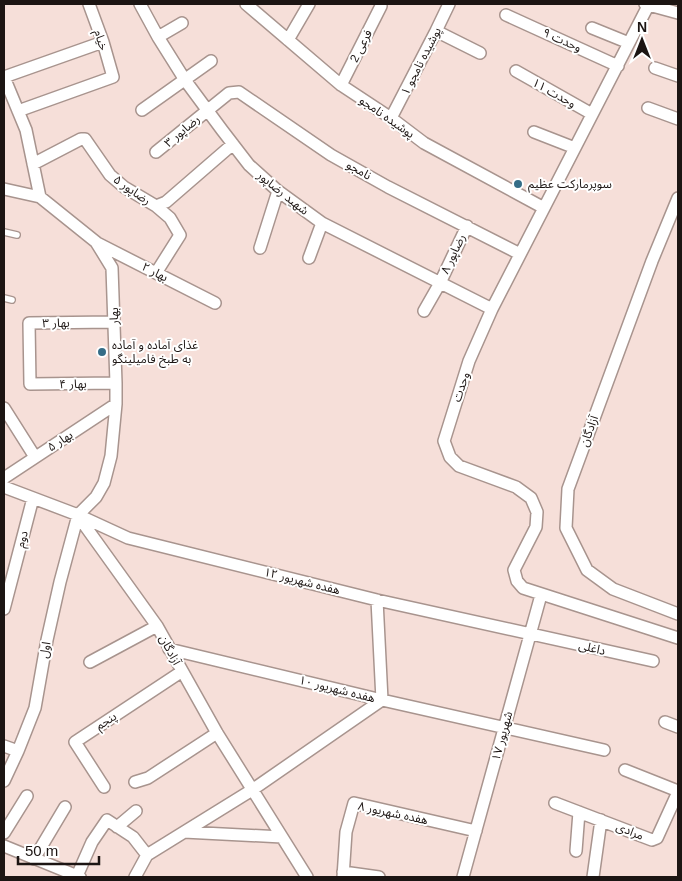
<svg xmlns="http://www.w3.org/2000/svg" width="682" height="881" font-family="Arial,'Noto Sans Arabic',sans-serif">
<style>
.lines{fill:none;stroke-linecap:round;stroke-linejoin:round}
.service-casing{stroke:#a8948e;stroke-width:8}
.minor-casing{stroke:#a8948e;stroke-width:14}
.service{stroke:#fff;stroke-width:5.5}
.minor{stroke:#fff;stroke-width:11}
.poi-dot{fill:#356d87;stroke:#fff;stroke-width:2}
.labels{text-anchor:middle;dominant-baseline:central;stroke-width:4;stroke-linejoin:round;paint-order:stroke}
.street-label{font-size:12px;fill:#1c1513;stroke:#fff}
.poi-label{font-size:12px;fill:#1c1513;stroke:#fff;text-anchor:start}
</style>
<rect width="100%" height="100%" fill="#f6dfd9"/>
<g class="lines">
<g class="service-casing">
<path id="service" d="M4,232L17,235
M4,298L12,300"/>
</g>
<g class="minor-casing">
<path id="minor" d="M140,4L158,37L185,80L222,130L249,165L278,191L322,223L492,309
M246,4L341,85L391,118L424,143L544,208
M645,4L678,13
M649,4L492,309L469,361L444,441L450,457L459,466L516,487L531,498L537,512L536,527L514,570L517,581L523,588L678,638
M506,15L618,66
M592,28L629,43
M436,31L480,53
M158,37L182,23
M288,40L309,4
M655,68L678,76
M516,71L592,114
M341,85L381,6
M648,108L678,119
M142,110L211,61
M18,111L113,77L103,42L89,4
M391,118L436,31L449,4
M534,132L575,148
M156,152L229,93L239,92L331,155L388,187L520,254
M33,164L81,139H85L110,175L124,187L156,206L166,202L233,144
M4,189L40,197L96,242L112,268L116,383V404L111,456L104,483L96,497L78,515L60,582L47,640L35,708L18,751L4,781
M40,197L26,130L4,77L103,42
M678,198L652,261L568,489L566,528L587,570L613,589L678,614
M156,206L170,218L180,235L156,273
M97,243L215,303
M260,248L278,191
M309,258L322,223
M424,311L440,283L467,226
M114,322L29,323L30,384L116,383
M4,408L35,457
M4,478L116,404
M4,487L78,515L128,538L377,600L653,661
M78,516L157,626L217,733L307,877
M4,609L33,498
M169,649L382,700L604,750
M90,662L157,626
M665,722L678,727
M4,746L18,751
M625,770L678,791
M135,782L148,778L217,733
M104,787L75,742L181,672
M555,803L652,840L657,838L678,792
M117,827L136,811
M184,832L282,837
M4,833L27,796
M4,846L80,877
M576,851L579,812
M147,855L252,790L382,700L377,600
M34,859L65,807
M343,872L379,877
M77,876L92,842L107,820L133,837L147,855L135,877
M343,877L346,832L354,803L476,831
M463,877L541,595
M593,877L601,820"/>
</g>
<use href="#service" class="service"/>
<use href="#minor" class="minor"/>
</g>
<g class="poi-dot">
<circle cx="518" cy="184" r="5"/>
<circle cx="102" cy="352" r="5"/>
</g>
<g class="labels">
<g class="street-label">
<text transform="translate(101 40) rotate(72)">خیام</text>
<text transform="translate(562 40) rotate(24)">وحدت ۹</text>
<text transform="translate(361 46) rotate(-63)">فرعی 2</text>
<text transform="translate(421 61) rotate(-63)">پوشیده نامجو ۱</text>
<text transform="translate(554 93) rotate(29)">وحدت ۱۱</text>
<text transform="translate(387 117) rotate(35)">پوشیده نامجو</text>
<text transform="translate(182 131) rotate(-40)">رضاپور ۳</text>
<text transform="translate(359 170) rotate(30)">نامجو</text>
<text transform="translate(132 190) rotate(35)">رضاپور ۵</text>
<text transform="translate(283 193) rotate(39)">شهید رضاپور</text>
<text transform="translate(453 254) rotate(-65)">رضاپور ۸</text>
<text transform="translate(155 272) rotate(27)">بهار ۲</text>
<text transform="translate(114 316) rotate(-91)">بهار</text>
<text transform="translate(56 323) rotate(-1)">بهار ۳</text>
<text transform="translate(73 384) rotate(-1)">بهار ۴</text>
<text transform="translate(461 387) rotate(-72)">وحدت</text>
<text transform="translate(589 431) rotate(-70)">آزادگان</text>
<text transform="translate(60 441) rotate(-33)">بهار ۵</text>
<text transform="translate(22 539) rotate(-75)">دوم</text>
<text transform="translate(302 581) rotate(14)">هفده شهریور ۱۲</text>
<text transform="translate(592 648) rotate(13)">داغلی</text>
<text transform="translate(45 650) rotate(-80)">اول</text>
<text transform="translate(170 650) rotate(62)">آزادگان</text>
<text transform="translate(337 689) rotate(14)">هفده شهریور ۱۰</text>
<text transform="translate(106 721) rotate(-33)">پنجم</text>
<text transform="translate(502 736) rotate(-75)">۱۷ شهریور</text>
<text transform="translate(393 813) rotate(12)">هفده شهریور ۸</text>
<text transform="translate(630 831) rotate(22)">مرادی</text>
</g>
<g class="poi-label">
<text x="528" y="184">سوپرمارکت عظیم</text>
<text x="112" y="345">غذای آماده و آماده<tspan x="112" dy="14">به طبخ فامیلینگو</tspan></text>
</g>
</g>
<rect width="682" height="881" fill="none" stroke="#1c1513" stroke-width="10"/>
<g transform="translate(642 40)" stroke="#ffffff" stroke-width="4" paint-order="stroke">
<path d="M0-4L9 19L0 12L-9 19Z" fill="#1c1513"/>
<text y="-8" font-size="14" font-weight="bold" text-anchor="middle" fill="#1c1513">N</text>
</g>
<path d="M18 856v8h81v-8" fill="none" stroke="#1c1513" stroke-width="2.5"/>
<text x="25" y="856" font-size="15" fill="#1c1513" stroke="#ffffff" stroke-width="4" paint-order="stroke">50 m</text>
</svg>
